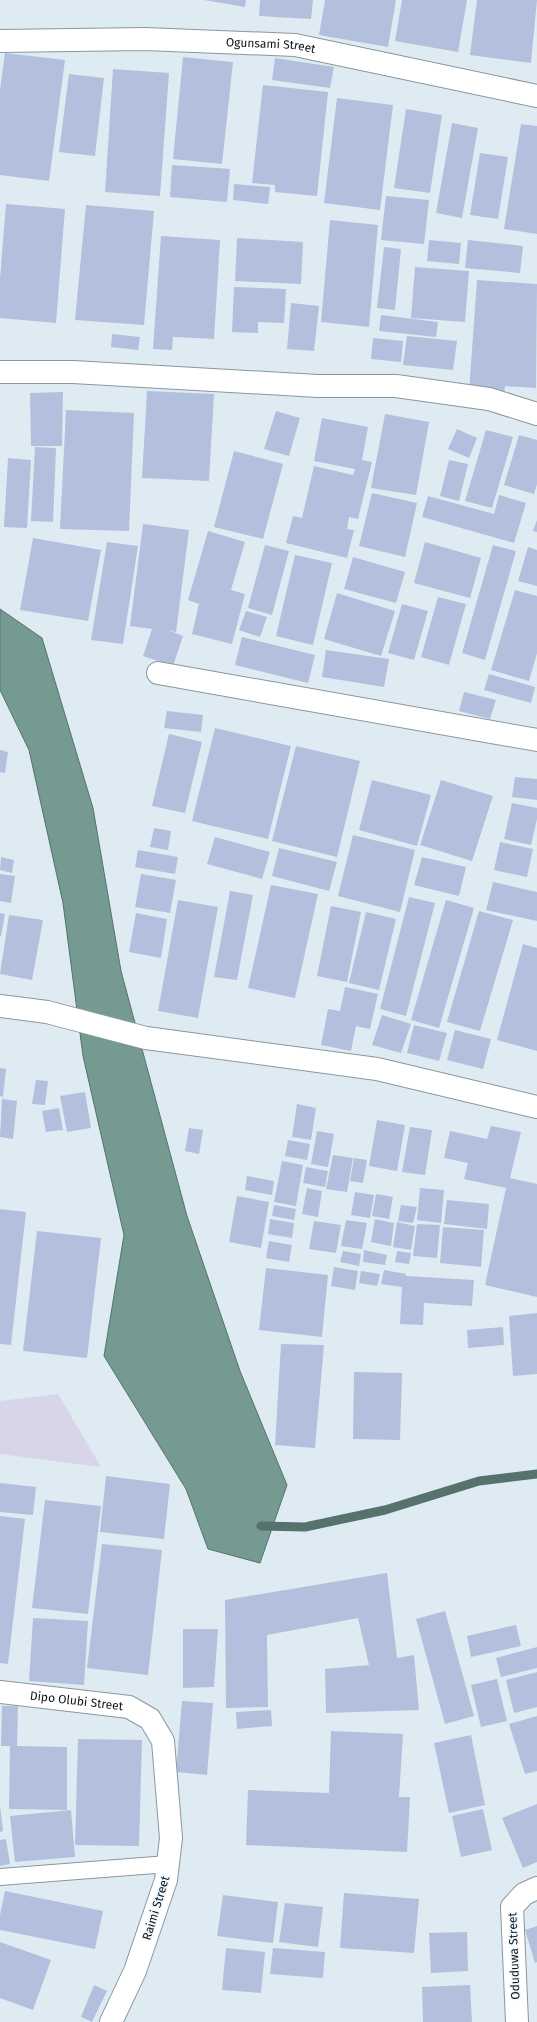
<svg xmlns="http://www.w3.org/2000/svg" width="537" height="2022" font-family="'Fira Sans',sans-serif">
<style>
.green{fill:#d8d5e9}
.water{fill:#749a91;stroke:#56726d}
.lines{fill:none;stroke-linecap:round;stroke-linejoin:round}
.stream{stroke:#56726d;stroke-width:9}
.building{fill:#b2c0dd}
.lane-casing{stroke:#8b969d;stroke-width:18}
.street-casing{stroke:#8b969d;stroke-width:24}
.lane{stroke:#fff;stroke-width:16}
.street{stroke:#fff;stroke-width:22}
.labels{text-anchor:middle;dominant-baseline:central;stroke-width:3;stroke-linejoin:round;paint-order:stroke}
.street-label{font-size:12px;fill:#111518;stroke:#eef8fe}
</style>
<rect width="100%" height="100%" fill="#dfebf2"/>
<path class="green" d="M58,1394L101,1467L0,1454V1401Z"/>
<path class="water" d="M0,609L42,638L93,808L121,971L187,1216L240,1371L287,1485L260,1563L208,1549L186,1489L104,1356L124,1235L83,1056L63,903L29,750L0,690Z"/>
<g class="lines">
<path class="stream" d="M261,1526L305,1527L385,1510L479,1481L537,1474"/>
</g>
<path class="building" d="M204,0H246L245,7Z
M260,0H313L311,19L259,16Z
M325,0H396L388,47L319,35Z
M402,0H467L458,52L395,41Z
M477,0H537L531,63L470,55Z
M5,53L65,60L49,181L0,175V90Z
M183,57L233,62L222,164L173,159Z
M275,58L334,67L330,88L272,80Z
M113,69L169,73L160,196L105,192Z
M69,74L104,78L95,156L59,152Z
M263,85L328,92L317,196L275,192V185L252,183Z
M337,98L393,105L380,210L324,203Z
M406,109L442,115L430,193L394,188Z
M452,123L478,128L462,218L436,213Z
M521,124L537,126V234L504,229Z
M480,153L508,157L498,219L470,215Z
M172,165L230,169L227,202L170,197Z
M234,184L270,187L268,204L233,200Z
M386,196L429,200L424,244L381,240Z
M6,204L65,209L56,323L0,318V279Z
M86,205L154,211L144,325L75,320Z
M330,220L378,225L369,327L321,322Z
M161,236L220,240L214,339L173,337L172,350L153,349Z
M237,238L303,242L301,284L235,281Z
M429,240L461,243L459,264L427,261Z
M468,240L523,246L520,273L465,268Z
M384,247L401,249L395,310L377,308Z
M415,267L469,271L465,322L411,318Z
M477,280L537,284L536,388L505,386L504,394L469,391Z
M234,287L286,289L284,323L258,322V333L232,332Z
M291,303L319,306L314,351L287,349Z
M381,315L438,322L436,337L379,331Z
M112,334L140,337L138,350L111,347Z
M407,336L457,341L453,370L403,365Z
M373,338L403,341L401,362L371,359Z
M147,391L214,394L209,481L142,478Z
M63,392L62,446H31L30,393Z
M66,410L134,413L129,531L60,529Z
M276,411L300,418L289,456L264,449Z
M385,414L429,422L416,495L371,488Z
M322,418L368,427L362,460L372,462L358,519L349,517L347,529L354,530L347,558L286,543L293,516L302,518L314,466L353,475L355,469L314,461Z
M457,429L477,438L469,458L448,449Z
M486,430L513,437L492,508L465,501Z
M519,435L537,440V484L534,494L504,485Z
M35,447L56,448L53,522L31,521Z
M234,451L283,464L263,539L214,527Z
M8,458L31,460L27,528L4,527Z
M449,460L468,464L459,501L440,496Z
M372,493L417,503L405,557L359,546Z
M499,495L526,503L514,543L422,517L428,496L494,514Z
M537,520V532L533,531Z
M143,524L189,530L176,632L168,630L183,636L173,666L143,656L152,629L130,626Z
M208,531L245,542L231,590L245,594L232,644L192,634L199,604L188,600Z
M33,538L101,550L88,621L20,610Z
M107,542L138,546L123,644L91,640Z
M425,542L481,558L470,598L414,583Z
M265,545L289,551L272,615L248,608Z
M493,545L516,551L485,660L462,653Z
M528,547L537,550V586L518,581Z
M295,555L332,563L313,645L276,636Z
M353,557L405,572L396,603L344,589Z
M515,590L537,596V653L529,681L491,670Z
M337,593L395,611L381,656L324,639Z
M438,597L466,604L449,665L421,657Z
M402,604L428,611L414,660L388,653Z
M246,611L267,617L260,637L239,630Z
M242,637L315,655L308,683L235,665Z
M326,650L389,659L384,687L322,677Z
M489,674L535,687L531,703L484,690Z
M464,692L496,700L490,719L459,711Z
M167,711L203,715L201,732L164,728Z
M215,728L291,746L268,839L192,821Z
M169,734L202,742L185,813L152,806Z
M296,746L360,761L337,857L272,841Z
M0,750L8,752L5,773L0,772Z
M515,777L537,779V800L512,797Z
M372,780L431,795L417,846L359,830Z
M441,780L493,796L472,861L420,845Z
M512,803L537,808V819L531,845L504,839Z
M154,828L171,831L168,850L150,847Z
M353,835L415,850L400,912L338,896Z
M215,837L270,852L262,879L207,864Z
M500,842L533,849L527,877L494,870Z
M279,848L337,862L329,891L272,876Z
M138,850L178,857L175,874L135,867Z
M1,857L14,860L12,873L0,870Z
M422,857L466,867L459,896L414,885Z
M0,874L15,876L11,903L0,901Z
M141,874L176,880L170,913L135,907Z
M493,882L537,892V921L486,910Z
M271,885L318,894L295,998L248,988Z
M230,891L253,895L237,980L214,977Z
M409,897L435,903L406,1016L380,1009Z
M178,900L218,907L198,1018L158,1011Z
M446,900L474,908L439,1028L411,1020Z
M331,906L361,912L347,982L317,976Z
M479,911L513,920L480,1031L447,1022Z
M366,912L396,919L379,990L349,983Z
M0,913L5,914L1,936H0Z
M136,913L167,919L161,958L129,952Z
M9,915L43,920L32,980L0,974Z
M523,944L537,948V1051L497,1040Z
M345,987L378,994L370,1029L356,1026L351,1051L321,1045L328,1009L340,1011Z
M382,1015L411,1024L401,1053L372,1045Z
M414,1025L447,1033L439,1061L407,1053Z
M455,1030L491,1039L483,1069L447,1060Z
M0,1068L6,1069L3,1097L0,1096Z
M36,1080L48,1081L45,1105L32,1104Z
M85,1092L91,1128L67,1132L60,1096Z
M2,1099L17,1101L13,1139L0,1137Z
M297,1104L316,1108L311,1140L292,1137Z
M59,1108L63,1130L46,1132L42,1111Z
M377,1120L405,1125L397,1171L369,1166Z
M491,1126L521,1132L510,1178L537,1184V1297L485,1285L506,1188L464,1179L468,1163L444,1158L450,1131L487,1139Z
M410,1127L432,1130L425,1175L402,1172Z
M189,1128L203,1130L199,1154L185,1151Z
M317,1131L334,1134L328,1167L311,1164Z
M288,1140L310,1144L307,1160L285,1156Z
M333,1155L353,1158L347,1192L326,1189Z
M354,1158L367,1160L363,1183L350,1181Z
M282,1161L303,1165L296,1206L274,1202Z
M306,1167L328,1171L325,1187L303,1183Z
M247,1176L274,1181L272,1195L245,1190Z
M307,1188L322,1191L318,1217L302,1214Z
M420,1188L444,1190L441,1223L417,1220Z
M355,1192L374,1195L370,1218L351,1215Z
M376,1194L393,1197L389,1219L372,1216Z
M237,1196L269,1202L261,1248L229,1242Z
M447,1200L489,1204L487,1229L444,1224Z
M274,1205L296,1209L294,1220L272,1216Z
M401,1205L417,1207L413,1223L398,1221Z
M0,1209L26,1212L11,1345L0,1344Z
M270,1219L294,1223L292,1238L268,1234Z
M375,1219L394,1223L391,1246L371,1242Z
M346,1220L367,1223L362,1249L341,1246Z
M314,1221L341,1225L336,1253L309,1249Z
M397,1222L415,1226L411,1250L393,1247Z
M417,1224L440,1225L437,1258L413,1256Z
M443,1227L484,1230L481,1267L440,1263Z
M37,1231L101,1238L87,1358L23,1351Z
M269,1241L292,1245L289,1262L266,1258Z
M364,1250L387,1255L385,1265L363,1262Z
M343,1251L361,1254L359,1266L340,1262Z
M397,1251L411,1253L409,1264L395,1262Z
M334,1267L358,1271L355,1290L331,1286Z
M266,1268L328,1275L322,1337L259,1330Z
M384,1270L406,1274V1276L474,1280L472,1306L424,1303L423,1325L400,1324L402,1287L381,1284Z
M361,1271L380,1274L377,1286L359,1283Z
M537,1313V1374L513,1376L509,1316Z
M503,1327L504,1345L468,1348L467,1330Z
M281,1344L324,1345L315,1448L275,1445Z
M354,1372L402,1373L400,1440L353,1439Z
M106,1476L170,1484L164,1539L100,1532Z
M0,1483L36,1487L33,1515L0,1512Z
M45,1500L101,1506L88,1614L32,1608Z
M0,1516L25,1519L8,1664L0,1663Z
M102,1544L162,1550L148,1675L87,1668Z
M387,1573L397,1658L414,1655L419,1710L326,1713L325,1669L369,1665L358,1618L267,1635L268,1707L226,1708L225,1600Z
M445,1611L474,1716L445,1724L416,1619Z
M33,1618L88,1621L84,1685L29,1681Z
M516,1625L521,1646L471,1657L467,1636Z
M183,1629H218L214,1687L183,1688Z
M537,1647V1668L501,1677L496,1658Z
M537,1672V1707L514,1713L506,1680Z
M497,1679L507,1721L481,1727L471,1685Z
M182,1701L213,1703L207,1775L176,1772Z
M2,1706H18L17,1746L67,1747V1810L9,1809L10,1746H1Z
M271,1710L272,1726L237,1729L236,1712Z
M537,1716V1771L525,1774L509,1724Z
M331,1731L403,1734L399,1797H410L407,1852L246,1845L248,1790L329,1793Z
M471,1735L485,1805L449,1813L434,1743Z
M78,1739L142,1740L139,1846L75,1845Z
M537,1804V1862L523,1868L502,1818Z
M0,1805L3,1831L0,1832Z
M483,1809L492,1850L461,1857L452,1816Z
M71,1810L75,1857L15,1862L10,1816Z
M6,1839L10,1864L0,1866V1840Z
M5,1891L103,1911L95,1949L0,1930V1915Z
M344,1893L419,1899L414,1953L340,1948Z
M223,1895L278,1902L273,1943L217,1936Z
M285,1903L323,1907L318,1947L279,1942Z
M537,1926V1962L535,1963L525,1930Z
M467,1932L468,1971L431,1973L429,1933Z
M0,1942L51,1960L33,2010L0,1998Z
M226,1948L265,1952L261,1993L222,1990Z
M273,1948L325,1952L323,1978L270,1974Z
M94,1985L107,1991L92,2022L81,2017Z
M470,1985L472,2022H423L422,1987Z"/>
<g class="lines">
<g class="lane-casing">
<path id="lane" d="M0,1877L168,1864"/>
</g>
<g class="street-casing">
<g id="street">
<path id="s1" d="M0,41L145,39L295,45L537,96"/>
<path d="M0,372H73L318,386H396L489,399L537,414"/>
<path d="M158,673L537,740"/>
<path d="M0,1006L47,1012L146,1038L377,1069L537,1107"/>
<path id="s2" d="M0,1692L129,1707L150,1719L163,1741L171,1838L166,1880L135,1971L111,2022"/>
<path d="M517,2022L512,1907L524,1894L537,1888"/>
</g>
</g>
<use href="#lane" class="lane"/>
<use href="#street" class="street"/>
</g>
<g class="labels">
<g class="street-label">
<text stroke="none"><textPath href="#s1" startOffset="271">Ogunsami Street</textPath></text>
<text stroke="none"><textPath href="#s2" startOffset="77">Dipo Olubi Street</textPath></text>
<text transform="translate(156 1908) rotate(-73)">Raimi Street</text>
<text transform="translate(514 1956) rotate(-92)">Oduduwa Street</text>
</g>
</g>
</svg>
